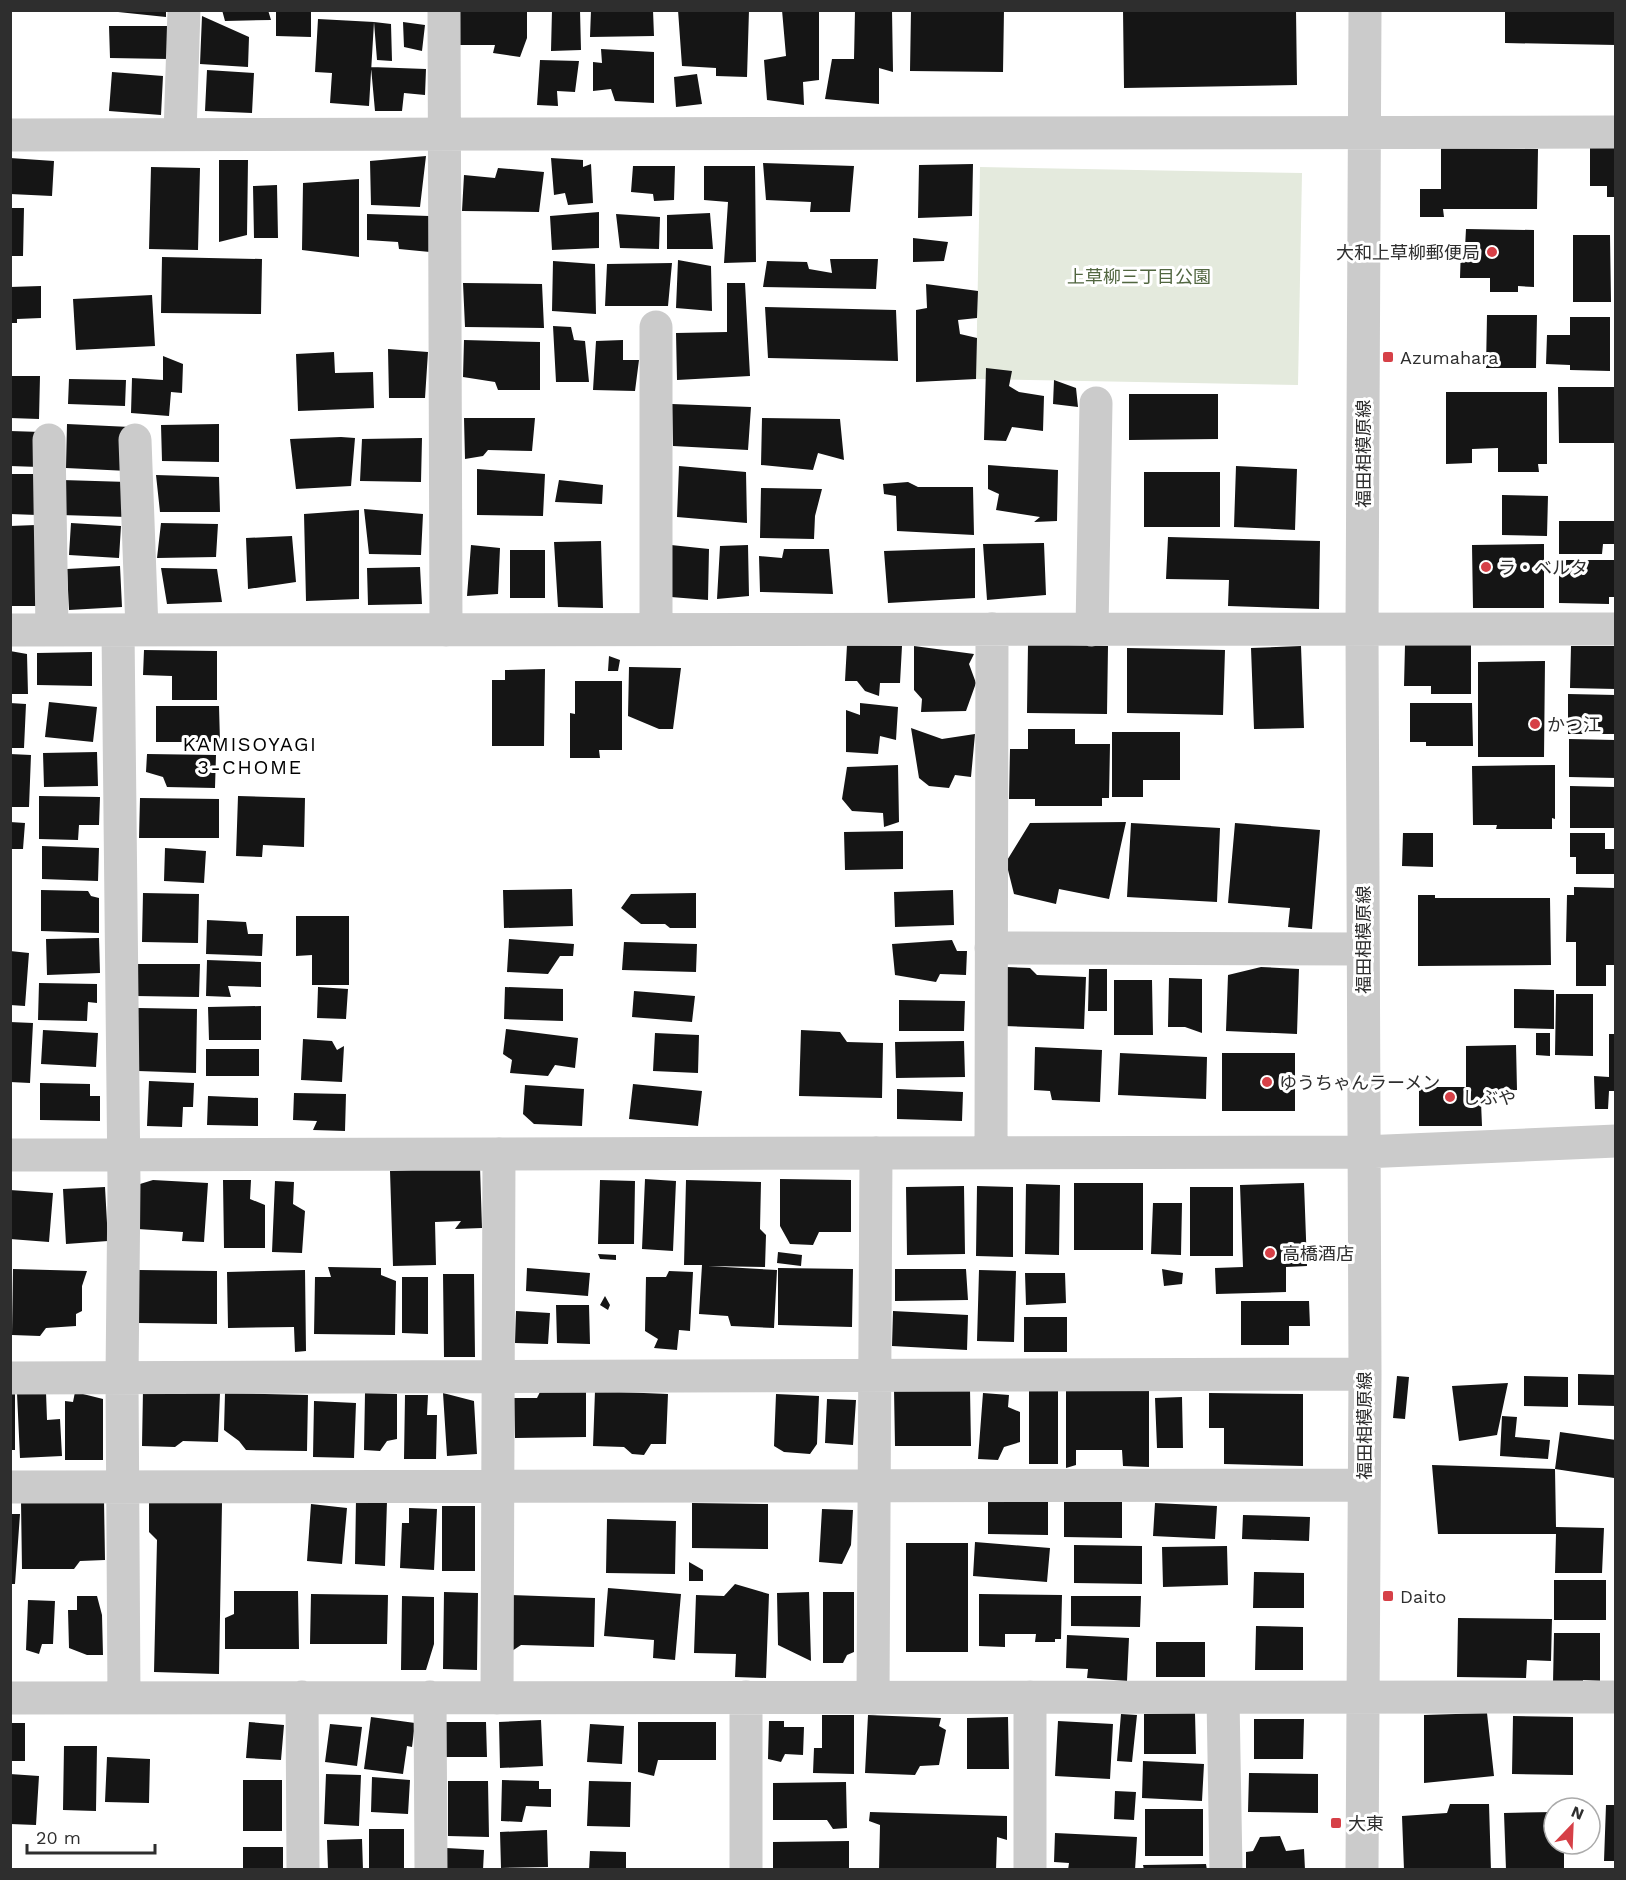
<svg xmlns="http://www.w3.org/2000/svg" width="1626" height="1880" font-family="'Work Sans','Noto Sans JP',sans-serif">
<style>
.green{fill:#e4eadd}
.building{fill:#151515}
.lines{fill:none;stroke-linecap:round;stroke-linejoin:round}
.minor{stroke:#cbcbcb;stroke-width:33}
.poi-dot{fill:#d64047;stroke:#fff;stroke-width:2}
.labels{text-anchor:middle;dominant-baseline:central;stroke-width:6;stroke-linejoin:round;paint-order:stroke}
.poi-label{font-size:18px;fill:#2e2e2e;stroke:#fff;text-anchor:start}
.park-label{font-size:18px;fill:#516640;stroke:#fff}
.street-label{font-size:18px;fill:#2e2e2e;stroke:#fff}
.neighbourhood-label{font-size:20px;letter-spacing:1.5px;fill:#000;stroke:#fff}
</style>
<rect width="100%" height="100%" fill="#fff"/>
<path class="green" d="M980,167L1302,173L1298,385L976,379Z"/>
<path class="building" d="M119,10H166V17L118,12Z
M222,10H268L271,20L225,21Z
M276,10H311V37L276,36Z
M458,10H527V38L520,57L493,53L495,45H460Z
M552,10H580L581,50L551,51Z
M591,10H653L654,36L590,37Z
M678,10H749L747,77L716,76V68L682,66Z
M782,10H819V80L803,82L804,105L767,100L764,60L786,56Z
M855,10H892L893,72L879,68V104L825,99L832,59H854Z
M911,10H1004L1003,72L910,71Z
M1123,10H1296L1297,85L1124,88Z
M1505,10H1616V45L1505,43Z
M202,16L249,37L248,67L200,64Z
M318,19L374,22L369,106L330,103L332,73L315,72Z
M374,22L391,24L392,61L377,60Z
M403,22L425,25L422,51L404,47Z
M109,26H169V59L110,58Z
M601,49L654,52V103L615,101L611,89L593,91V62L602,63Z
M540,60L579,61L575,92L557,91L558,106L537,105Z
M371,67L426,69L425,95L404,93L402,111H375Z
M207,70L254,73L252,113L205,111Z
M112,72L163,76L161,115L109,111Z
M697,74L702,104L676,107L674,77Z
M1590,147H1616V197H1607V186H1590Z
M1441,148L1538,149L1537,209H1443L1444,217H1420V189H1441Z
M426,156L420,207L371,205L370,161Z
M10,158L54,161L52,196L10,194Z
M551,158L583,160V167L591,164L593,203L568,205L565,193L554,195Z
M219,160H248L247,235L219,242Z
M763,163L854,166L850,212H810L811,202L766,200Z
M973,164L972,216L918,218L919,165Z
M633,166H675L674,200L654,201L653,194L631,192Z
M704,166H755L756,262L724,263L728,202L704,200Z
M151,167L200,168L198,250L149,249Z
M498,168L544,172L539,212L462,211L464,175L495,178Z
M359,179V257L302,250L303,183Z
M277,185L278,238H254L253,186Z
M10,208H24L23,256H10Z
M599,212V248L552,250L550,216Z
M710,213L713,249H667V215Z
M367,214L429,216L430,252L399,249L398,242L367,240Z
M616,214L660,217L659,249L620,248Z
M1466,229L1534,230V287L1518,286V292H1490V278H1460L1461,247L1465,248Z
M1573,235H1610L1611,302H1573Z
M913,238L948,242L944,261L913,262Z
M162,257L262,259L261,314L161,313Z
M830,259H878L876,289L763,287L767,261L807,262L809,269L832,273Z
M678,260L711,266L712,311L676,308Z
M553,261L595,264L596,314L552,311Z
M672,263L668,306H605L607,264Z
M463,283L542,284L544,328L465,327Z
M727,283H745L750,376L677,380L676,333L727,332Z
M926,284L978,291L977,318L958,320L960,334L977,338L976,379L916,382V310L927,308Z
M41,286V318L17,319V323H10V287Z
M152,295L155,346L76,350L73,299Z
M765,307L896,310L898,361L768,358Z
M1487,315H1537L1536,368H1486Z
M1570,317H1610V371L1570,370V365L1546,364L1547,335H1570Z
M553,326L571,327L574,340L585,341L589,382H556Z
M464,340L540,342V390H498L495,382L463,377Z
M623,340V360H639L635,391L593,390L596,341Z
M388,349L428,352L425,398H389Z
M334,352L335,373L373,372L374,408L298,411L296,354Z
M163,356L183,364L182,393L171,392L169,416L131,413L132,378L163,380Z
M986,368L1012,371L1009,386L1019,392L1044,396L1043,431L1012,427L1006,441L984,440Z
M10,376H40L39,419L10,418Z
M69,379L126,380L125,406L68,404Z
M1054,380L1076,388L1078,407L1053,404Z
M1558,387H1616V443H1559Z
M1446,392H1547V464H1538L1539,472H1498V448L1472,449V463L1446,464Z
M1129,394H1218V439L1129,440Z
M672,404L751,407L748,450L673,446Z
M464,418H535L532,451L488,450L483,456L465,459Z
M762,418L840,419L844,460L818,453L813,470L761,465Z
M67,424L130,427L128,471L66,468Z
M219,424V462L162,461L161,425Z
M10,431L41,432L39,467L10,466Z
M341,437L355,438L351,486L296,489L290,439Z
M422,438L421,482L360,481L362,439Z
M988,465L1058,470L1057,521L1034,522L1040,517L996,510L999,494L988,489Z
M679,466L746,472L747,523L677,517Z
M1236,466L1297,469L1295,530L1234,527Z
M477,469L545,474L543,516L477,515Z
M1144,472H1220V527H1144Z
M10,474H38L37,515L10,514Z
M156,475L219,477L220,512H160Z
M62,480L128,482L127,517L61,515Z
M559,480L603,485L602,504L555,502Z
M908,482L918,487H973L974,535L897,531L896,496L884,494L883,484Z
M761,488L822,489L815,516L814,539L760,538Z
M1502,495L1548,496L1547,536L1502,535Z
M364,509L423,514L421,555L369,554Z
M359,510V599L306,601L304,514Z
M1559,521H1616V544H1603L1602,554H1559Z
M71,523L121,526L119,558L69,555Z
M161,523L218,524L216,557L157,558Z
M36,525L37,606H10V526Z
M292,536L296,582L248,589L246,538Z
M1168,537L1320,541L1319,609L1228,606L1229,580L1166,579Z
M601,541L603,608L558,607L554,542Z
M1044,543L1046,595L987,600L983,544Z
M1544,544V608H1473L1472,545Z
M471,545L500,548L498,594L467,596Z
M671,545L709,549L708,600L671,597Z
M748,545L749,596L717,599L720,546Z
M975,548V598L888,603L884,551Z
M784,549H829L833,594L760,592L759,556L782,558Z
M510,550H545V598H510Z
M1559,560H1616V597H1609V604L1559,603Z
M120,566L122,607L69,610L67,569Z
M420,567L422,604L368,605L367,568Z
M161,568L217,569L222,602L167,604Z
M1028,644L1108,646L1107,714L1027,713Z
M847,645L902,646L900,683H880L879,696L865,691L857,681H845Z
M1405,645H1471V694H1431V686H1404Z
M914,646L974,654L969,664L976,683L966,711L921,712L922,699L914,690Z
M1301,646L1304,728L1254,729L1251,648Z
M1571,646H1616V689L1570,688Z
M1127,648L1225,650L1223,715L1127,713Z
M144,650L217,651V700H172V676L143,675Z
M10,651L27,654L28,694H10Z
M92,652V686L37,685V653Z
M609,656L620,660L618,671H608Z
M1545,661L1544,757H1478V662Z
M629,667L681,668L673,729H659L628,716Z
M545,669L544,746H492V680H505V670Z
M575,681H622V750H599L600,758H570V713L575,714Z
M1568,694L1616,695V734H1568Z
M49,702L97,707L93,742L45,737Z
M10,703L26,704L24,748H10Z
M860,703L898,707L896,740L880,736L878,754L846,752V710L860,715Z
M1410,703H1472L1473,746H1426V742H1410Z
M156,706H219L220,742H156Z
M911,728L942,739L975,734L971,777L955,775L949,788L929,786L919,778Z
M1028,729H1075V744H1110L1109,798H1102V806H1035V799H1009L1010,749H1028Z
M1112,732H1180V780H1143V797H1112Z
M1569,739L1616,740V778L1569,777Z
M97,752L98,786L44,787L43,753Z
M10,754L31,755L29,807H10Z
M147,754L216,755L215,788L167,787L163,777L146,772Z
M898,765L899,822L884,827L883,813L852,811L842,799L847,767Z
M1555,765V819L1552,818V829H1496L1497,825H1473L1472,766Z
M1570,786L1616,787V828H1570Z
M39,796L100,797L99,825H79L78,840L39,839Z
M238,796L305,798L304,847L263,845L262,857L236,856Z
M140,798L219,799V838H139Z
M10,822L25,823L23,849H10Z
M1126,822L1109,899L1059,889L1056,904L1014,894L1006,862L1030,823Z
M1131,823L1220,828L1217,902L1127,897Z
M1235,823L1320,830L1312,929L1288,927L1290,908L1228,903Z
M903,831V869L845,870L844,832Z
M1403,833H1433V867L1402,866Z
M1570,833H1605V849H1616V874H1576V857H1570Z
M42,846L99,848L98,881L42,879Z
M165,848L206,851L204,883L164,881Z
M1574,887L1616,888V965H1606V986H1576V942H1566L1567,895H1574Z
M572,889L573,926L504,928L503,890Z
M41,890L88,891L91,896L99,898V933L41,931Z
M953,890L954,925L895,927L894,892Z
M143,893L199,894L198,943L142,942Z
M696,893V928H670L665,924H641L621,908L631,894Z
M1418,895H1435V898H1550L1551,965L1418,966Z
M296,916H349V985H312V955L296,956Z
M207,920L246,922L248,934H263L262,956L206,954Z
M99,938L100,973L47,975L46,939Z
M509,939L574,944L573,956H560L548,974L507,972Z
M952,940L957,951H967L966,975L940,974L936,982L895,975L892,944Z
M624,942L697,944L696,972L622,970Z
M10,951L29,953L25,1006L10,1005Z
M207,960L261,962V987L228,986L231,997L206,996Z
M137,964H200L199,997L136,996Z
M1007,967L1030,968L1037,975L1086,977L1084,1029L1005,1026Z
M1261,967L1299,969L1297,1034L1226,1031L1228,975Z
M1089,969H1107V1011H1088Z
M1169,978L1202,979V1033L1185,1027H1168Z
M1114,980H1152L1153,1035H1114Z
M39,983L97,984V1003L88,1002L87,1021L38,1020Z
M318,987L348,989L346,1019L317,1018Z
M505,987L563,989V1021L504,1019Z
M1514,989L1554,990V1029L1514,1028Z
M634,991L695,996L692,1022L632,1017Z
M1556,994H1593V1056L1555,1055Z
M899,1000L965,1001L964,1031H899Z
M261,1006V1040H209L208,1007Z
M138,1008L197,1009L196,1073L138,1071Z
M10,1022L33,1023L30,1083L10,1082Z
M506,1029L578,1038L575,1068L555,1065L548,1076L510,1073L512,1060L503,1054Z
M43,1030L98,1033L96,1067L41,1064Z
M801,1030L840,1032L847,1042L883,1043L882,1098L799,1096Z
M655,1033L699,1035L698,1073L653,1071Z
M1536,1033H1550V1056L1536,1055Z
M1609,1034H1616V1091H1609L1608,1109H1595L1594,1076L1609,1077Z
M303,1039L332,1041L337,1050L344,1046L342,1082L301,1080Z
M964,1041L965,1077L896,1078L895,1042Z
M1516,1045L1517,1090L1495,1091L1481,1102L1482,1126H1419V1087H1466V1046Z
M1035,1047L1102,1050L1100,1102L1052,1100L1050,1091L1034,1090Z
M206,1049H259V1076H206Z
M1120,1053L1207,1057L1206,1099L1118,1095Z
M1222,1053H1295V1111H1222Z
M149,1081L194,1083L193,1107H183L182,1127L147,1126Z
M40,1083L90,1084V1096H100V1121L40,1120Z
M633,1084L702,1091L698,1126L629,1119Z
M525,1085L584,1089L582,1126L534,1124L523,1114Z
M897,1089L963,1092L962,1121L897,1119Z
M294,1093L346,1094L345,1131L313,1130L317,1121L293,1120Z
M208,1096L258,1098V1126L207,1125Z
M480,1167L482,1228L455,1229L461,1221L435,1222L436,1265L393,1266L390,1171Z
M645,1179L676,1181L673,1251L642,1249Z
M780,1179L851,1180V1232H819L813,1245L790,1244L780,1226Z
M153,1180L208,1183L204,1242L182,1241L183,1232L138,1229L140,1184Z
M223,1180H251L250,1199L265,1205V1248H224Z
M600,1180L635,1181L634,1244H598Z
M686,1180L761,1182L760,1229L766,1235L765,1267L708,1266L777,1270L774,1328L731,1326L728,1316L699,1314L702,1265H684Z
M275,1181L294,1182L293,1204L305,1211L302,1253L272,1252Z
M1074,1183H1143V1250H1074Z
M1304,1183L1307,1266L1286,1267V1292L1216,1294L1215,1268L1243,1267L1240,1185Z
M1026,1184L1060,1185L1059,1255L1025,1254Z
M964,1186L965,1254L907,1255L906,1187Z
M977,1186L1013,1187V1257L976,1256Z
M105,1187L108,1241L66,1244L63,1189Z
M1190,1187H1233V1256H1190Z
M10,1190L53,1193L49,1242L10,1239Z
M1153,1203H1182L1181,1255L1151,1254Z
M778,1252L802,1255L801,1266L777,1263Z
M598,1254L616,1255V1260L600,1259Z
M328,1267L381,1268V1275L396,1281L395,1335L314,1334L315,1277H331Z
M527,1268L590,1273L588,1296L526,1291Z
M778,1268L853,1269L852,1327L778,1325Z
M13,1269L87,1271L82,1286V1311L76,1314V1326L46,1328L40,1336L12,1335Z
M895,1269H966L968,1300L895,1301Z
M1162,1269L1183,1273L1182,1284L1164,1286Z
M139,1270L217,1271V1324L138,1323Z
M305,1270L306,1351L295,1352L294,1327L228,1328L227,1272Z
M979,1270L1016,1271L1014,1342L977,1341Z
M669,1271L693,1272L690,1331L679,1330L677,1350L654,1348L658,1339L645,1331L646,1277H666Z
M1025,1273H1065L1066,1303L1026,1305Z
M443,1274H474L475,1357H444Z
M402,1277H428V1334L402,1333Z
M605,1296L610,1305L608,1310L600,1305Z
M1241,1301H1309L1310,1326H1289V1345H1241Z
M556,1305H589L590,1344L557,1343Z
M516,1311L550,1313L548,1344L515,1343Z
M893,1311L968,1315L967,1350L892,1346Z
M1024,1317H1067V1352H1024Z
M1578,1374L1616,1375V1406L1578,1405Z
M1397,1376L1409,1377L1405,1419L1393,1418Z
M1524,1376L1568,1377V1407L1524,1406Z
M1508,1383L1497,1435L1459,1441L1452,1386Z
M894,1389H970L971,1446H895Z
M1066,1389H1149V1467L1123,1466L1122,1450H1076V1465L1066,1468Z
M143,1390L220,1393L218,1442L183,1441L175,1447L142,1446Z
M541,1390L586,1391V1437L515,1438L514,1398H537Z
M1029,1390H1058V1464H1029Z
M595,1391L668,1394L666,1444H651L644,1455L632,1454L624,1447L593,1446Z
M46,1392L47,1420L60,1419L62,1456L20,1458L17,1393Z
M75,1392L103,1399V1460H65V1401L73,1402Z
M10,1393H15V1450H10Z
M225,1393L308,1395L307,1451L246,1450L239,1441L224,1430Z
M365,1393L397,1394V1439L387,1441L380,1451L364,1450Z
M443,1393L474,1401L477,1454L447,1456Z
M983,1393L1009,1395L1008,1407L1020,1412V1442L1004,1447L998,1460L978,1459Z
M1209,1393L1303,1394V1466L1224,1464V1428H1209Z
M776,1394L819,1396L817,1444L810,1454L784,1452L774,1446Z
M405,1395H428L427,1415H437L436,1459H404Z
M1182,1397L1183,1448H1157L1155,1398Z
M827,1399L856,1400L853,1445L825,1443Z
M314,1401L356,1403L354,1458L313,1457Z
M1502,1416L1517,1417L1515,1437L1550,1440L1548,1459L1500,1456Z
M1560,1432L1616,1440L1614,1478L1555,1469Z
M1432,1465L1555,1469L1556,1527L1604,1528L1602,1573H1555L1556,1534H1438Z
M356,1499L387,1501L385,1566L355,1564Z
M104,1500L105,1560L80,1561L74,1569H22L21,1501Z
M149,1501L222,1503L219,1674L154,1672L157,1540L149,1532Z
M988,1502H1048V1535L988,1534Z
M1064,1502H1122V1538L1064,1537Z
M692,1503L768,1504V1549L692,1548Z
M1155,1503L1217,1506L1215,1539L1153,1536Z
M311,1504L347,1508L342,1564L307,1561Z
M442,1506H475V1571H442Z
M409,1508L437,1509L434,1570L400,1568L402,1523H409Z
M822,1509L853,1510L851,1545L842,1564L819,1562Z
M10,1514H20L15,1584H10Z
M1243,1515L1310,1517L1309,1541L1242,1539Z
M607,1519L676,1521L675,1574L606,1573Z
M975,1542L1050,1548L1047,1582L973,1576Z
M906,1543H968V1652H906Z
M1074,1545L1142,1546V1584L1074,1583Z
M1227,1546L1228,1585L1163,1587L1162,1547Z
M689,1562L703,1570V1581H689Z
M1254,1572L1304,1573V1608H1253Z
M1554,1580H1606V1620H1554Z
M735,1584L769,1594L766,1678L735,1677L736,1654L694,1653L696,1595L724,1596Z
M608,1588L681,1594L675,1660L653,1658L654,1640L604,1636Z
M234,1591H298L299,1649H225V1618L234,1614Z
M444,1592L478,1593L477,1670L443,1669Z
M809,1592L811,1661L778,1645L777,1593Z
M823,1592H854V1652L847,1655L843,1663H823Z
M311,1594L388,1595L387,1644H310Z
M979,1594L1062,1595L1061,1639H1055V1642H1035L1036,1634H1005V1647L979,1646Z
M511,1595L595,1598L594,1647L521,1645L509,1653Z
M77,1596H97L102,1615L103,1655H87L69,1648L68,1610H77Z
M402,1596L434,1597V1644L426,1670H401Z
M1071,1596H1141L1140,1627L1071,1626Z
M28,1600L55,1601L53,1644H42L39,1654L26,1650Z
M1458,1618L1552,1619L1551,1661L1527,1660L1526,1678L1457,1677Z
M1256,1626L1303,1627V1670H1255Z
M1554,1633H1600V1681L1583,1680V1683H1553Z
M1067,1635L1129,1638L1127,1681L1087,1678L1088,1669L1066,1668Z
M1156,1642H1205V1677H1156Z
M1195,1713L1196,1754H1144V1714Z
M1487,1713L1494,1776L1424,1783V1715Z
M1121,1714L1137,1715L1132,1762L1117,1761Z
M822,1715H854V1774L813,1773L814,1748H822Z
M868,1715L941,1718L939,1726L946,1730L939,1765L920,1766L915,1775L865,1773Z
M1513,1716L1573,1717V1775L1512,1774Z
M371,1717L415,1723L412,1747L407,1746L403,1774L364,1769Z
M1008,1717L1009,1769H967V1718Z
M1254,1719H1304L1303,1759H1254Z
M541,1720L543,1766L500,1768L499,1722Z
M769,1721H784V1727H804L803,1755L785,1754L781,1762L768,1759Z
M1058,1721L1113,1724L1110,1779L1055,1776Z
M249,1722L284,1725L281,1760L246,1758Z
M445,1722H486L487,1757H445Z
M638,1722H716V1760H658L654,1776L638,1772Z
M10,1723H25V1761H10Z
M330,1724L362,1727L357,1766L325,1762Z
M590,1724L624,1726L622,1764L587,1762Z
M64,1746H97L96,1811L63,1810Z
M107,1757L150,1759L149,1803L105,1802Z
M1143,1761L1204,1764L1202,1801L1142,1798Z
M1249,1773L1318,1774V1813L1248,1812Z
M10,1774L39,1776L36,1825L10,1824Z
M326,1774L361,1775L359,1826L324,1824Z
M372,1777L410,1780L408,1814L371,1812Z
M243,1780H282V1831H243Z
M502,1780L539,1781V1789H551V1807L526,1806L522,1822L501,1821Z
M448,1781H488L489,1837L448,1836Z
M589,1781L631,1782L630,1827L587,1826Z
M846,1782L847,1828L833,1829L827,1820H773V1783Z
M1115,1791L1136,1792L1134,1820L1114,1819Z
M1450,1804H1489L1491,1870H1404L1402,1816L1447,1813Z
M1606,1805H1616V1861H1604Z
M1145,1809H1203V1856H1145Z
M870,1812L1007,1816V1840L997,1837L996,1870H879L880,1825L869,1821Z
M1554,1812V1844H1564V1870H1506L1504,1813Z
M369,1829H404V1870H369Z
M547,1830L548,1867L501,1868L500,1832Z
M1055,1833L1137,1837L1135,1870H1068L1069,1863L1054,1862Z
M1280,1836L1286,1851L1304,1849L1305,1870H1246V1852L1253,1851L1260,1837Z
M362,1839L363,1870H328L327,1840Z
M849,1841V1868H773V1842Z
M243,1847H283V1870H243Z
M446,1848L484,1850L483,1870H444Z
M590,1851L626,1852V1870H589Z
M1206,1864L1207,1870H1144L1143,1865Z"/>
<g class="lines">
<path class="minor" d="M444,10L446,630
M180,134L184,10
M10,135L1616,132
M49,440L52,630
M135,440L142,630
M656,629V327
M10,630L1616,629
M118,630L124,1184L122,1378L124,1698
M1092,630L1096,403
M991,948L1363,949
M991,1153L992,629
M10,1155L1363,1152L1616,1141
M10,1378L1365,1374
M10,1487L1364,1485
M302,1697L303,1870
M430,1697L431,1870
M746,1697V1870
M1030,1697V1870
M10,1698L1616,1697
M497,1698L499,1154
M873,1698L876,1153
M1223,1698L1226,1870
M1362,1870L1365,1374L1362,629L1365,10"/>
</g>
<g class="poi-dot">
<circle cx="1492" cy="252" r="6"/>
<rect x="1382" y="351" width="12" height="12" rx="3"/>
<circle cx="1486" cy="567" r="6"/>
<circle cx="1535" cy="724" r="6"/>
<circle cx="1267" cy="1082" r="6"/>
<circle cx="1450" cy="1097" r="6"/>
<circle cx="1270" cy="1253" r="6"/>
<rect x="1382" y="1590" width="12" height="12" rx="3"/>
<rect x="1330" y="1817" width="12" height="12" rx="3"/>
</g>
<g class="labels">
<g class="poi-label">
<text x="1480" y="252" text-anchor="end">大和上草柳郵便局</text>
<text x="1400" y="357">Azumahara</text>
<text x="1498" y="567">ラ・ベルタ</text>
<text x="1547" y="724">かつ江</text>
<text x="1279" y="1082">ゆうちゃんラーメン</text>
<text x="1462" y="1097">しぶや</text>
<text x="1282" y="1253">高橋酒店</text>
<text x="1400" y="1596">Daito</text>
<text x="1348" y="1823">大東</text>
</g>
<g class="park-label">
<text x="1139" y="276">上草柳三丁目公園</text>
</g>
<g class="street-label">
<text transform="translate(1363 454) rotate(-90)">福田相模原線</text>
<text transform="translate(1363 940) rotate(-90)">福田相模原線</text>
<text transform="translate(1364 1426) rotate(-90)">福田相模原線</text>
</g>
<g class="neighbourhood-label">
<text x="250" y="744">KAMISOYAGI<tspan x="250" dy="23">3-CHOME</tspan></text>
</g>
</g>
<rect width="1626" height="1880" fill="none" stroke="#2e2e2e" stroke-width="24"/>
<g transform="translate(1572 1826) rotate(23)"><circle r="28" fill="#ffffff" stroke="#ababab" stroke-width="1.5"/>
<path d="M0-4.5L10 22L0 15L-10 22Z" fill="#d64047"/>
<text y="-9" font-size="16" font-weight="bold" text-anchor="middle" fill="#2e2e2e">N</text>
</g>
<path d="M27 1844v9h128v-9" fill="none" stroke="#2e2e2e" stroke-width="3"/>
<text x="36" y="1844" font-size="18" fill="#2e2e2e" stroke="#ffffff" stroke-width="4.5" paint-order="stroke">20 m</text>
</svg>
